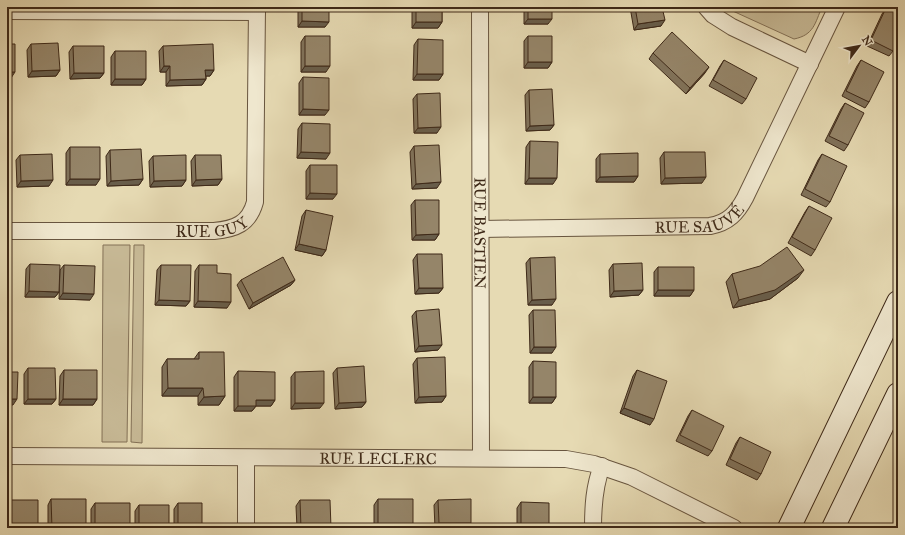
<svg xmlns="http://www.w3.org/2000/svg" width="905" height="535" font-family="'IM FELL Great Primer',serif">
<style>
.green{fill:#c9bc99;stroke:#847258}
.lines{fill:none;stroke-linecap:round;stroke-linejoin:round}
.street-casing{stroke:#68553f;stroke-width:18}
.secondary-casing{stroke:#3e2918;stroke-width:24}
.street{stroke:#efe7ce;stroke-width:16}
.secondary{stroke:#efe7ce;stroke-width:22}
.wall{fill:#80725a;stroke:#3e2918}
.shaded-wall{fill:#685d4a;stroke:#3e2918}
.building{fill:#958569;stroke:#3e2918}
.labels{text-anchor:middle;dominant-baseline:central;stroke-width:3.5;stroke-linejoin:round;paint-order:stroke}
.street-label{font-size:16px;fill:#3e2918;stroke:#efe7ce}
</style>
<rect width="100%" height="100%" fill="#e6dab3"/>
<filter id="stains"><feTurbulence type="fractalNoise" baseFrequency=".005" numOctaves="4"/><feColorMatrix values="0 0 0 0 .2 0 0 0 0 .09 0 0 0 0 .02 0 0 0 .5 -.17"/></filter>
<radialGradient id="worn" r=".72"><stop offset=".6" stop-color="#630" stop-opacity="0"/><stop offset="1" stop-color="#630" stop-opacity=".3"/></radialGradient>
<path class="green" d="M724,7H822C815,23 814,35 794,39Z
M103,245H130L127,442H102Z
M134,245H144L142,443L131,442Z"/>
<g class="lines">
<g class="street-casing">
<g id="street">
<path id="s1" d="M480,7L481,458"/>
<path d="M706,7L713,15L732,27L810,64"/>
<path d="M7,11L257,12"/>
<path id="s2" d="M481,229L710,226C728,223 737,213 745,198L837,7"/>
<path id="s3" d="M7,231H214C235,229 249,224 255,202L257,7"/>
<path id="s4" d="M7,456L566,459L594,464L632,477L734,528"/>
<path d="M246,458V528"/>
<path d="M593,528C593,507 594,486 602,466"/>
</g>
</g>
<g class="secondary-casing">
<path id="secondary" d="M789,528L898,302
M833,528L898,394"/>
</g>
<use href="#street" class="street"/>
<use href="#secondary" class="secondary"/>
</g>
<path class="wall" d="M298,7H329L325,27H298Z
M412,7H442V22L438,28H412Z
M524,7H552L548,24H524Z
M630,7H662L661,26L634,30Z
M886,8L893,51L889,56L867,46L882,14Z
M305,36L326,72H301V42Z
M528,36L552,62L548,68H524V41Z
M418,39L443,74L439,80H413L414,45Z
M31,44L60,70L56,76L28,77L27,50Z
M73,46L104,73L100,78L70,79L69,52Z
M163,46L214,70L210,76H206V79L202,85L166,86V72H160L159,51Z
M115,51L146,79L142,85H111V57Z
M653,53L705,73L686,94L649,59Z
M724,60L746,99L742,104L709,86L720,66Z
M861,60L869,102L865,108L842,96L857,66Z
M303,77L325,115H299V83Z
M529,90L554,125L550,130L526,131L525,95Z
M417,94L437,133H414L413,99Z
M845,103L848,145L844,151L825,141L841,109Z
M302,123L326,159L297,158L298,129Z
M530,141L553,184H525L526,147Z
M414,146L437,188L412,189L410,152Z
M70,147L96,185H66V153Z
M110,150L143,179L139,185L107,186L106,156Z
M664,152L702,183L661,184L660,158Z
M600,154L638,176L634,182H596V159Z
M822,154L830,202L826,207L801,195L818,160Z
M20,155L49,186L17,187L16,160Z
M195,155L222,179L218,185L192,186L191,161Z
M153,156L186,180L182,186L150,187L149,161Z
M310,165L333,199H306V171Z
M415,200L439,234L435,240H412L411,205Z
M809,206L815,250L811,256L788,243L805,212Z
M306,210L326,250L322,256L295,250L302,216Z
M417,254L443,288L439,293L415,294L413,260Z
M530,258L552,305H528L526,263Z
M30,264L59,292L55,297H25L26,269Z
M613,264L643,290L639,295L610,297L609,270Z
M64,265L90,300L59,299L60,270Z
M161,265L190,301L186,306L155,305L157,270Z
M199,265L217,273L227,308L194,307L195,271Z
M658,267L694,290L690,296H654V272Z
M732,274L798,278L770,299L733,308L726,282Z
M241,280H295L291,285L249,309L237,285Z
M533,310L552,353H530L529,315Z
M416,311L438,350L415,352L412,316Z
M199,352L225,396L219,405H198V396H162V367L167,359H194Z
M417,358L446,396L442,402L415,403L413,364Z
M533,361L556,397L552,403H529V367Z
M28,368L56,399L52,404H24V374Z
M337,368L366,402L362,407L335,409L333,373Z
M64,370L97,399L93,405H59L60,376Z
M637,370L650,425L620,413L633,376Z
M238,371L275,400L271,406H256L252,411H234V377Z
M295,372L320,408L291,409V377Z
M692,410L712,451L708,456L676,441L688,416Z
M740,437L761,474L757,480L726,465L736,443Z
M51,499L86,528H48V505Z
M378,499L410,528H374V505Z
M300,500L331,528H297L296,506Z
M438,500L471,523L468,528H435L434,505Z
M521,502L549,528H517V508Z
M95,503L130,528H91V509Z
M178,503L202,528H174V509Z
M139,505L169,528H135V511Z"/>
<path class="shaded-wall" d="M528,19H552L548,24H524Z
M665,20L661,26L634,30L638,24Z
M302,21L329,22L325,27H298Z
M416,22H442L438,28H412Z
M528,62H552L548,68H524Z
M164,66H170L166,72H160Z
M305,66H330L326,72H301Z
M709,67L705,73L686,94L690,88Z
M60,70L56,76L28,77L32,71Z
M205,70H214L210,76H201Z
M7,72H15L11,78H7Z
M74,73H104L100,78L70,79Z
M417,74H443L439,80H413Z
M115,79H146L142,85H111Z
M206,79L202,85L166,86L170,80Z
M303,109L329,110L325,115H299Z
M554,125L550,130L526,131L530,126Z
M441,127L437,133H414L418,128Z
M301,152L330,153L326,159L297,158Z
M638,176L634,182H596L600,177Z
M706,177L702,183L661,184L665,178Z
M529,178H557L553,184H525Z
M70,179H100L96,185H66Z
M143,179L139,185L107,186L111,181Z
M222,179L218,185L192,186L196,180Z
M53,180L49,186L17,187L21,181Z
M186,180L182,186L150,187L154,181Z
M441,182L437,188L412,189L416,184Z
M310,193L337,194L333,199H306Z
M439,234L435,240H412L416,235Z
M299,244L326,250L322,256L295,250Z
M804,270L798,278L770,299L733,308L739,300Z
M295,280L291,285L249,309L253,303Z
M419,288H443L439,293L415,294Z
M643,290L639,295L610,297L614,291Z
M658,290H694L690,296H654Z
M29,291L59,292L55,297H25Z
M63,293L94,294L90,300L59,299Z
M556,299L552,305H528L532,300Z
M159,300L190,301L186,306L155,305Z
M198,301L231,302L227,308L194,307Z
M442,345L438,350L415,352L419,346Z
M534,347H556L552,353H530Z
M168,388H203L198,396H162Z
M225,396L219,405H198L204,397Z
M446,396L442,402L415,403L419,397Z
M533,397H556L552,403H529Z
M7,399H17L13,405H7Z
M28,399H56L52,404H24Z
M63,399H97L93,405H59Z
M256,400H275L271,406H256L252,411H234L238,406Z
M366,402L362,407L335,409L339,403Z
M295,403H324L320,408L291,409Z
M624,408L654,419L650,425L620,413Z
M439,523H471L468,528H435Z
M378,524H413L410,528H375Z"/>
<path class="building" d="M302,7H329V22L302,21Z
M416,7H442V22H416Z
M528,7H552V19H528Z
M635,7H662L665,20L638,24Z
M886,8L898,14V40L893,51L871,40Z
M672,32L709,67L690,88L653,53Z
M305,36H330V66H305Z
M528,36H552V62H528Z
M418,39L443,40V74H417Z
M58,43L60,70L32,71L31,44Z
M7,44H15V72H7Z
M213,44L214,70H205L206,79L170,80V66H164L163,46Z
M73,46H104V73H74Z
M115,51H146V79H115Z
M724,60L757,78L746,99L713,80Z
M861,60L884,72L869,102L846,91Z
M303,77L329,78V110L303,109Z
M552,89L554,125L530,126L529,90Z
M440,93L441,127L418,128L417,94Z
M845,103L864,113L848,145L829,136Z
M302,123L330,124V153L301,152Z
M530,141L558,142L557,178H529Z
M439,145L441,182L416,184L414,146Z
M70,147H100V179H70Z
M141,149L143,179L111,181L110,150Z
M7,150H9L10,181H7Z
M664,152H705L706,177L665,178Z
M638,153V176L600,177V154Z
M52,154L53,180L21,181L20,155Z
M822,154L847,166L830,202L805,189Z
M186,155V180L154,181L153,156Z
M195,155H221L222,179L196,180Z
M310,165H337V194L310,193Z
M415,200H439V234L416,235Z
M809,206L832,218L815,250L792,237Z
M306,210L333,216L326,250L299,244Z
M787,247L804,270L775,290L739,300L732,274L760,266Z
M417,254H442L443,288H419Z
M283,257L295,280L253,303L241,280Z
M555,257L556,299L532,300L530,258Z
M642,263L643,290L614,291L613,264Z
M30,264L60,265L59,292L29,291Z
M64,265L95,266L94,294L63,293Z
M161,265H191L190,301L159,300Z
M199,265H217V273L231,274V302L198,301Z
M658,267H694V290H658Z
M439,309L442,345L419,346L416,311Z
M533,310H555L556,347H534Z
M199,352H224L225,396L204,397L203,388H168L167,359H199Z
M445,357L446,396L419,397L417,358Z
M533,361L556,362V397H533Z
M364,366L366,402L339,403L337,368Z
M28,368H55L56,399H28Z
M64,370H97V399H63Z
M637,370L667,381L654,419L624,408Z
M238,371L275,372V400H256V406H238Z
M324,371V403H295V372Z
M7,372H18L17,399H7Z
M692,410L724,426L712,451L680,435Z
M740,437L771,452L761,474L730,459Z
M51,499H86V528H52Z
M378,499H413V524H378Z
M471,499V523H439L438,500Z
M7,500H38V528H7Z
M300,500H330L331,528H301Z
M521,502L549,503V528H521Z
M95,503H130V528H95Z
M178,503H202V528H178Z
M139,505H169V528H139Z"/>
<g class="labels">
<g class="street-label">
<text stroke="none"><textPath href="#s2" startOffset="220">RUE SAUVÉ</textPath></text>
<text stroke="none"><textPath href="#s3" startOffset="205">RUE GUY</textPath></text>
<text stroke="none"><textPath href="#s1" startOffset="226">RUE BASTIEN</textPath></text>
<text stroke="none"><textPath href="#s4" startOffset="371">RUE LECLERC</textPath></text>
</g>
</g>
<rect width="905" height="535" fill="none" stroke="#e6dab3" stroke-width="24"/>
<rect x="8" y="8" width="889" height="519" fill="none" stroke="#3e2918" stroke-width="2"/>
<rect x="12" y="12" width="881" height="511" fill="none" stroke="#3e2918"/>
<g transform="translate(859 46) rotate(58)" stroke="#efe7ce" stroke-width="3" paint-order="stroke">
<path d="M0-3L7 15L0 10L-7 15Z" fill="#3e2918"/>
<text y="-6" font-size="11" font-weight="bold" text-anchor="middle" fill="#3e2918">N</text>
</g>
<rect width="100%" height="100%" filter="url(#stains)"/>
<rect width="100%" height="100%" fill="url(#worn)"/>
</svg>
